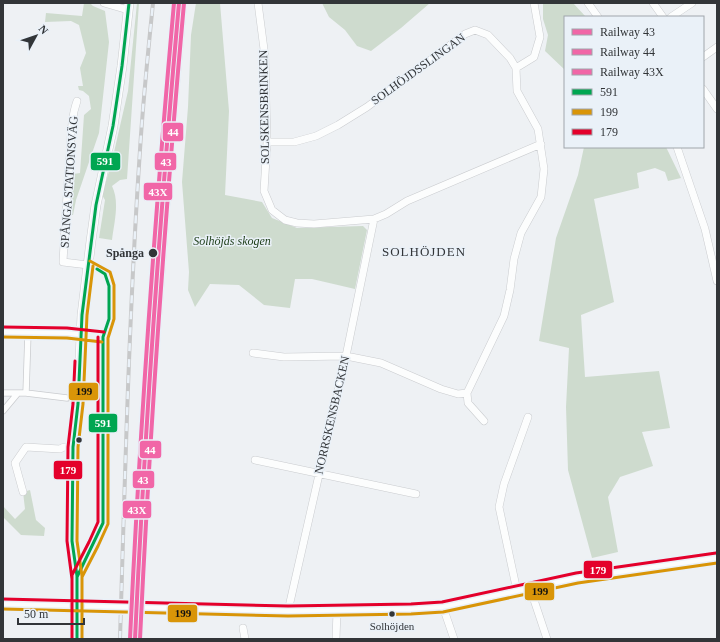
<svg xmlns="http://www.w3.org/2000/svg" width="720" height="642" font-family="Georgia,serif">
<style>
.green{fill:#cedbce}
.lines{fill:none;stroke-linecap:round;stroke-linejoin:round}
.pedestrian-casing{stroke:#cacccf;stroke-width:7}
.minor-casing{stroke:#cacccf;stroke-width:8}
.tertiary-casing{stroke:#cacccf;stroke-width:10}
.pedestrian{stroke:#fcfdfd;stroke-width:5.5}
.minor{stroke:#fcfdfd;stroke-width:7}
.tertiary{stroke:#fcfdfd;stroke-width:9}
.rail-casing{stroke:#c7c8c9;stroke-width:4}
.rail{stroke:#eaf1f8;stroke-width:2.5;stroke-dasharray:8;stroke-linecap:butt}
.tertiary-bridge-casing{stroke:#cacccf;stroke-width:10;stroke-linecap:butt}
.tertiary-bridge{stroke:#fcfdfd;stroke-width:9}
.bus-1-casing{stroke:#eaf1f8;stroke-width:6}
.bus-2-casing{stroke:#eaf1f8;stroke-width:6}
.bus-3-casing{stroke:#eaf1f8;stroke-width:6}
.bus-1{stroke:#00a651;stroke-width:3}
.bus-2{stroke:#d99508;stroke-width:3}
.bus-3{stroke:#e4002b;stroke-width:3}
.rail-1-casing{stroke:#eaf1f8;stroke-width:7}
.rail-2-casing{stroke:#eaf1f8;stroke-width:7}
.rail-3-casing{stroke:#eaf1f8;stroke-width:7}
.rail-1{stroke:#f166a7;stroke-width:4}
.rail-2{stroke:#f166a7;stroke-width:4}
.rail-3{stroke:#f166a7;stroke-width:4}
.stop-dot{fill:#323538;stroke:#eaf1f8;stroke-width:1.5}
.labels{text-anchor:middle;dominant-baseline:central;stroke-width:3;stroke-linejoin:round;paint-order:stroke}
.bus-label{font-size:11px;fill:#323538;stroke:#eaf1f8}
.street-label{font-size:12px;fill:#323538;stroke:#eaf1f8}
.park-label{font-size:12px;font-style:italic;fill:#1c3c17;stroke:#eaf1f8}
.stop-label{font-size:12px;font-weight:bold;fill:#323538;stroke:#eaf1f8;text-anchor:end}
.neighbourhood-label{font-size:13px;letter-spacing:1px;fill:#323538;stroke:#eaf1f8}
.line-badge{stroke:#eaf1f8;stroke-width:1.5}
.badge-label{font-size:11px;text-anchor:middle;font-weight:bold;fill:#fff}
.pale-badge-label{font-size:11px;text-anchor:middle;font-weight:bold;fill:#111}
</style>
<rect width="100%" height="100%" fill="#eef1f4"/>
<path class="green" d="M84,3H90L93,6L105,11L109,42L99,133L76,200L73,215H70L73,174L80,173L84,115L91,109L89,96L83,91L79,90L78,86H83L80,68L86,53L79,25L71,21L45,22L46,13L82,16Z
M137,3H139L127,179L120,180L112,186C120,202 114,223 112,240L99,238L105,200L102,195L112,161L128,91Z
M196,3H220L229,111L225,195L262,202L272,218L297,228L363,226L367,230L355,289L312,279H295L290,308L264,305L239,285L210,284L195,307L188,290L189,272L182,182L188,107L191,35Z
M322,3H430L401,28L371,51L357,46L345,30L329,17Z
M544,3H573L586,17H565V70L545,51L548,35L543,19V4Z
M584,147H666L681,178L668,181L665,172L655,168L637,173L639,188L594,199L614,302L581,315L585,377L659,371L670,428L642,432L653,466L620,477L608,497L618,552L592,558L568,470L566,407L569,348L539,341L556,238L578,175Z
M30,490L36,520L45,528L44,536L21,535L3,517V506L15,519L25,509L23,492Z"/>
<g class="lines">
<g class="pedestrian-casing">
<path id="pedestrian" d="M3,393H18
M26,393L28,333
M3,411L18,393H26L67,398"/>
</g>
<g class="minor-casing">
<path id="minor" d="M104,3L128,10
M258,3L265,57L267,142L264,191L272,210L285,220L297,223L314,224L374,219
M588,3L598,17
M653,3L663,17
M671,17L692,3
M703,57L717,47
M516,68L534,57L540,37L534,3
M703,89L717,109
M77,101C71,118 71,136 70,153C67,189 65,226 63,262L88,265
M267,142H294L316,136L338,125L367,107L465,34L475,30L488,35L510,58L516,68L517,91L538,129L544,169L541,197L521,233L514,259L510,290L504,316L467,393L468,403L484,421
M677,147L705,229L717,281
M3,332L67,333L81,335
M253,353L284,357L346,356L381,363L441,389L458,394L467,393
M255,460L416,494
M23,492L15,463L26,447L60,449L64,447H73
M530,588L547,639
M517,591L499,507L504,484L528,417
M443,607L454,639
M288,611L346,356L374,219L386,214L407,201L541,144
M243,628L245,639
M336,639L337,611"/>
</g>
<g class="tertiary-casing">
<path id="tertiary" d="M3,604L62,606
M247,609L337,611L411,609L443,607L577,578L717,558
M77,639V576L72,541L73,447L78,404L82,315L91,241L96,205L113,126L122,66L129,3"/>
</g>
<use href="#pedestrian" class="pedestrian"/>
<use href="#minor" class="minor"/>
<use href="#tertiary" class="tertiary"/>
<g class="rail-casing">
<path id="rail" d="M120,639C125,476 129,313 140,150C143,101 148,52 153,3
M139,639L145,547L149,464L172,153L185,3"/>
</g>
<use href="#rail" class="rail"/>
<g class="tertiary-bridge-casing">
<path id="tertiary-bridge" d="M62,606L247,609"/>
</g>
<use href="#tertiary-bridge" class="tertiary-bridge"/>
<g class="bus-1-casing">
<path id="bus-1" d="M77,577L103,523V337L109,319V286L105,274L97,269
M77,639V576L72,541L73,447L78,404L82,315L96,205L113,126L122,66L129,3"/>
</g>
<g class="bus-2-casing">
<path id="bus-2" d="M3,337L67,338L102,342
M82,576L77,541L78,447L83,404L87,315L93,266
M3,609L288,616L411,614L443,612L578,583L717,563
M82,639V577L98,546L108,524V338L114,319V285L110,272L90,261"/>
</g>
<g class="bus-3-casing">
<path id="bus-3" d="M3,327L67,328L104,332
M72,579L67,541L68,447L73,404L75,361
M3,599L288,606L411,604L442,602L576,573L716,553
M72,639V575L89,542L98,522V337"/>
</g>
<use href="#bus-1" class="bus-1"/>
<use href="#bus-2" class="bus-2"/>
<use href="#bus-3" class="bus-3"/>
<g class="rail-1-casing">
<path id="rail-1" d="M135,639C145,427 160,215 179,3"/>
</g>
<g class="rail-2-casing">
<path id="rail-2" d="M140,639C150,427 165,215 184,3"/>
</g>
<g class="rail-3-casing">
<path id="rail-3" d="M130,639C140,426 155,215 174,3"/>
</g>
<use href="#rail-1" class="rail-1"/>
<use href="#rail-2" class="rail-2"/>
<use href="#rail-3" class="rail-3"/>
</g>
<g class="stop-dot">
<circle cx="153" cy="253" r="5"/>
<circle cx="79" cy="440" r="3.5"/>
<circle cx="392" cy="614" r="3.5"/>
</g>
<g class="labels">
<g class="bus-label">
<text x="392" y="626">Solhöjden</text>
</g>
<g class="street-label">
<text transform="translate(418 69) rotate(-36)">SOLHÖJDSSLINGAN</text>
<text transform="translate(264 107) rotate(-91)">SOLSKENSBRINKEN</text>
<text transform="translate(69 182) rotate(-86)">SPÅNGA STATIONSVÄG</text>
<text transform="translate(332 415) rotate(-77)">NORRSKENSBACKEN</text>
</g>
<g class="park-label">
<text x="232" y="241">Solhöjds skogen</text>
</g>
<g class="stop-label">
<text x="144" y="253">Spånga</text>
</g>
<g class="neighbourhood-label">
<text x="424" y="251">SOLHÖJDEN</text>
</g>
</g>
<g class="line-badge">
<rect x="162" y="122" width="22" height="20" rx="4" fill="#f166a7"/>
<rect x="90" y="152" width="31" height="19" rx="4" fill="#00a651"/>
<rect x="154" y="152" width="23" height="19" rx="4" fill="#f166a7"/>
<rect x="143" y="182" width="30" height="19" rx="4" fill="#f166a7"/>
<rect x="68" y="382" width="31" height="19" rx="4" fill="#d99508"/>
<rect x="88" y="413" width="30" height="20" rx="4" fill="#00a651"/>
<rect x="139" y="440" width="23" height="19" rx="4" fill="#f166a7"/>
<rect x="53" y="460" width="30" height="20" rx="4" fill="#e4002b"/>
<rect x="132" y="470" width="23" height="19" rx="4" fill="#f166a7"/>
<rect x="122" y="500" width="30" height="19" rx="4" fill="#f166a7"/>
<rect x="583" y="560" width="30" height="19" rx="4" fill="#e4002b"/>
<rect x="524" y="582" width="31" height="19" rx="4" fill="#d99508"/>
<rect x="167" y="604" width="31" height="19" rx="4" fill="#d99508"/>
</g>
<g class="badge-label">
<text x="173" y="136">44</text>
<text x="105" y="165">591</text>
<text x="166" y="166">43</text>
<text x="158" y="196">43X</text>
<text x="103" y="427">591</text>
<text x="150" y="454">44</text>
<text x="68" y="474">179</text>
<text x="143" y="484">43</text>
<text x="137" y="514">43X</text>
<text x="598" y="574">179</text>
</g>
<g class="pale-badge-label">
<text x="84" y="395">199</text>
<text x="540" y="595">199</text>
<text x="183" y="617">199</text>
</g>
<rect width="720" height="642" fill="none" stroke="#323538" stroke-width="8"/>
<rect x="564" y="16" width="140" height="132" fill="#eaf1f8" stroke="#a0a6ab"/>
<rect x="572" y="29" width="20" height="6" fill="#f166a7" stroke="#a0a6ab"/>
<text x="600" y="36" font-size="12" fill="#323538">Railway 43</text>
<rect x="572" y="49" width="20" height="6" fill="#f166a7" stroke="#a0a6ab"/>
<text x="600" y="56" font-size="12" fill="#323538">Railway 44</text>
<rect x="572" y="69" width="20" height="6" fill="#f166a7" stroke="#a0a6ab"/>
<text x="600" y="76" font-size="12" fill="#323538">Railway 43X</text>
<rect x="572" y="89" width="20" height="6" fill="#00a651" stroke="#a0a6ab"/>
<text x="600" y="96" font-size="12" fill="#323538">591</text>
<rect x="572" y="109" width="20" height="6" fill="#d99508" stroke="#a0a6ab"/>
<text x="600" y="116" font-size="12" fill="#323538">199</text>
<rect x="572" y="129" width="20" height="6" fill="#e4002b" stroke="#a0a6ab"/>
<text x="600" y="136" font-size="12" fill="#323538">179</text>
<g transform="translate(36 36) rotate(50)" stroke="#eaf1f8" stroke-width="3" paint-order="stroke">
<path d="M0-3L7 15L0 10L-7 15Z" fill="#323538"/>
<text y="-6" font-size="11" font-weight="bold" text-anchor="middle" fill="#323538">N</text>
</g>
<path d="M18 618v6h66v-6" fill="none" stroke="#323538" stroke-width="2"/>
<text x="24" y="618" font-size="12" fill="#323538" stroke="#eaf1f8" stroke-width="3" paint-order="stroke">50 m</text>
</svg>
